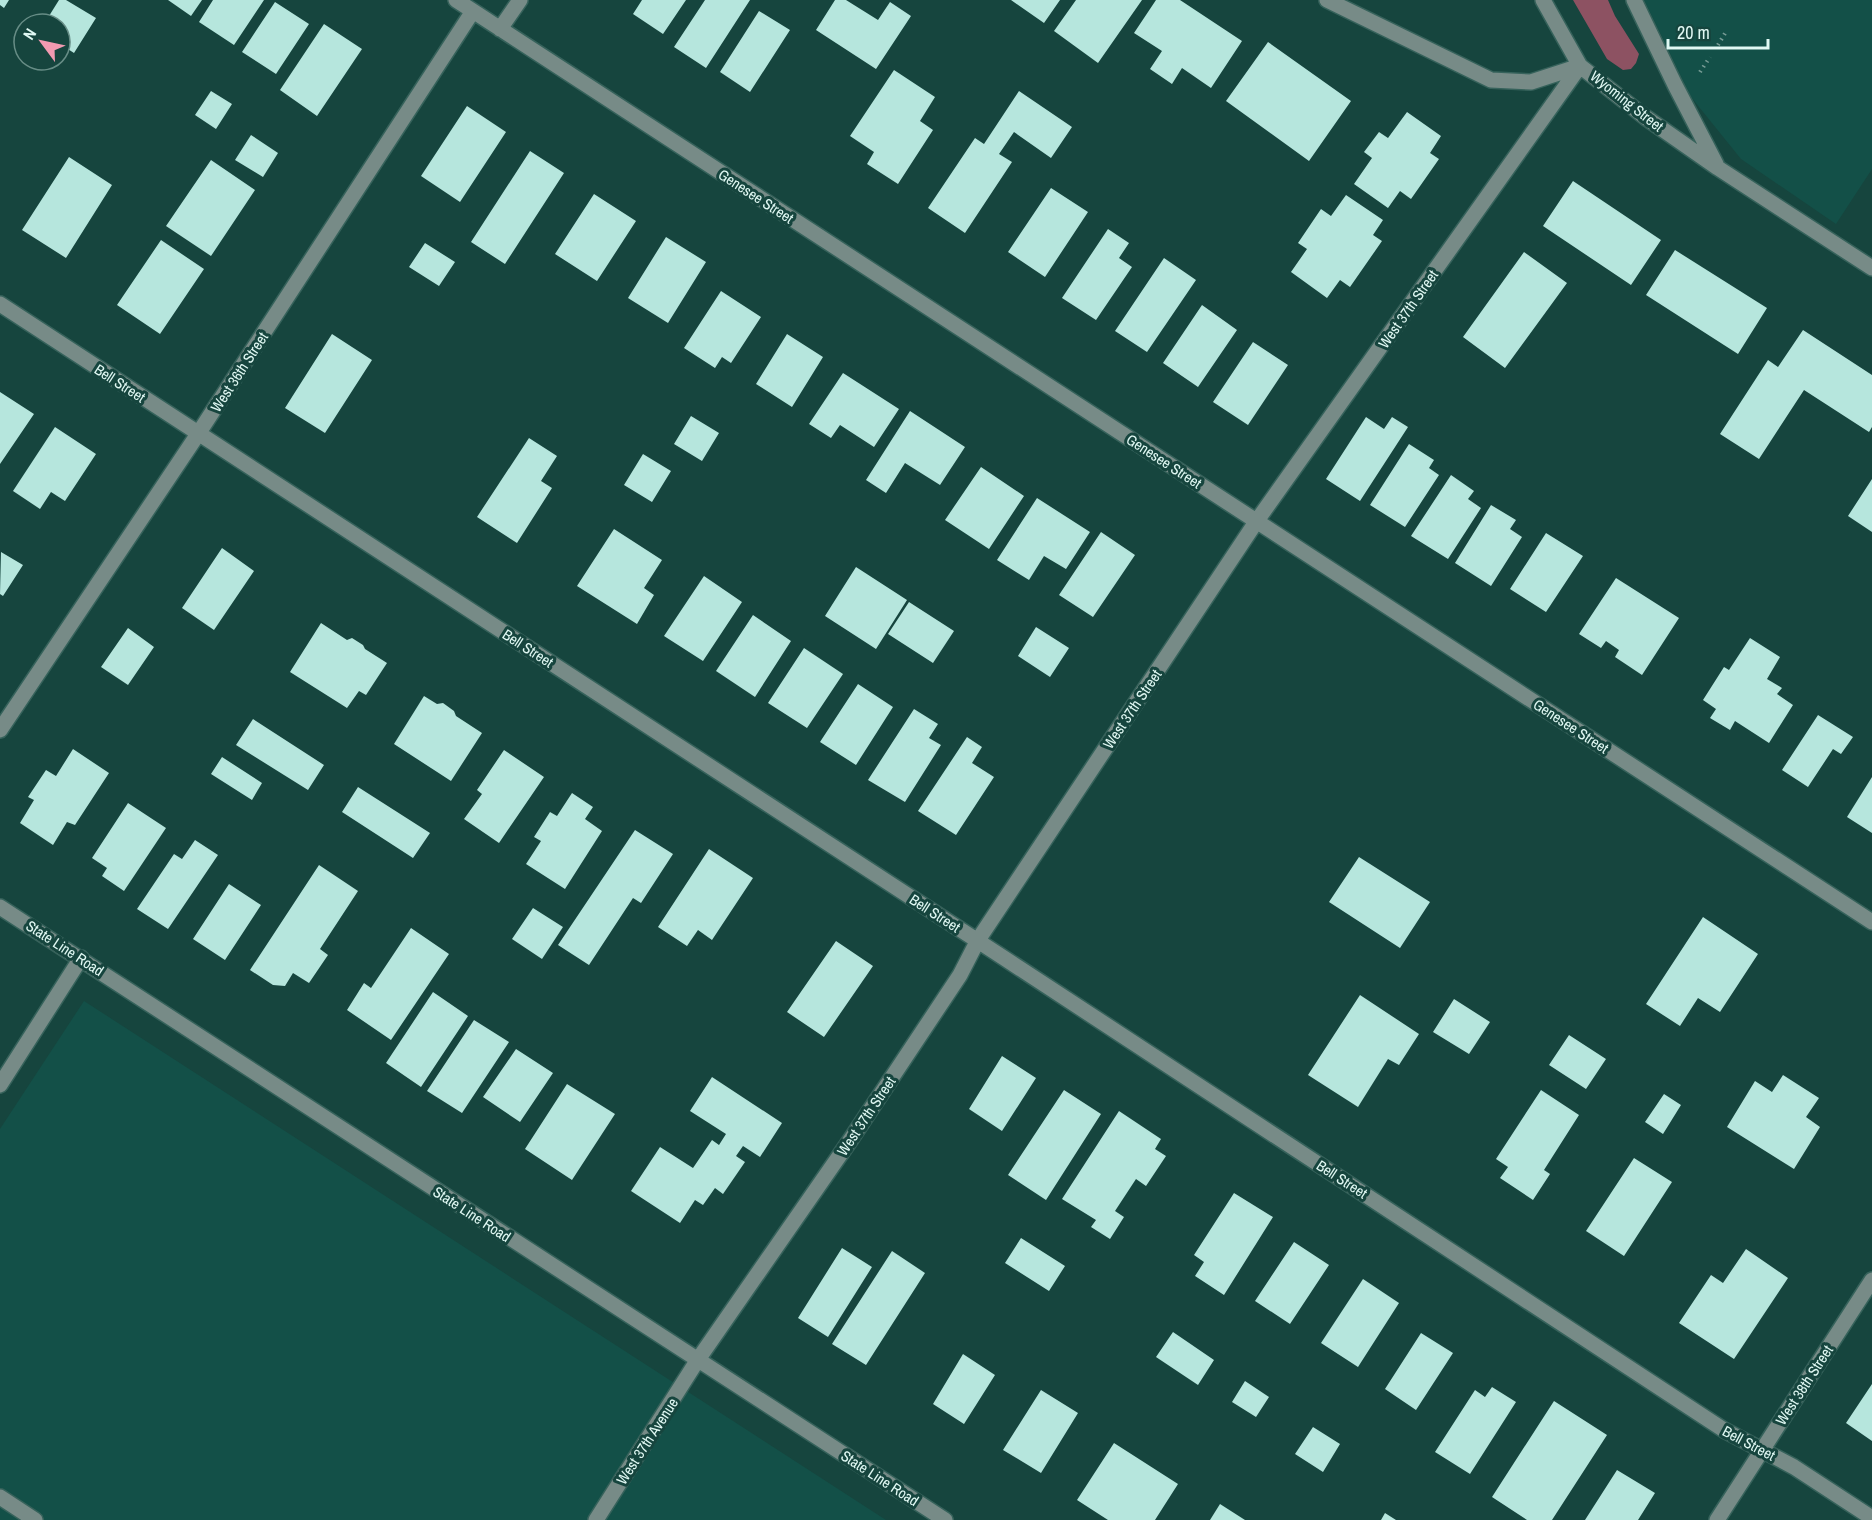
<svg xmlns="http://www.w3.org/2000/svg" width="1872" height="1520" font-family="'Archivo Narrow',sans-serif">
<style>
.built{fill:#135048}
.green{fill:#8d5262}
.building{fill:#b6e6dd}
.lines{fill:none;stroke-linecap:round;stroke-linejoin:round}
.minor-casing{stroke:#36625b;stroke-width:18}
.path{stroke:#779b95;stroke-width:4;stroke-dasharray:1.5 4.5;stroke-linecap:butt}
.minor{stroke:#778b87;stroke-width:15}
.labels{text-anchor:middle;dominant-baseline:central;stroke-width:6;stroke-linejoin:round;paint-order:stroke}
.street-label{font-size:15px;fill:#e0f8f3;stroke:#16453e}
</style>
<rect width="100%" height="100%" fill="#16453e"/>
<path class="built" d="M1644 0H1872V169L1836 224 1741 159 1691 97Z
M84 1001 886 1520H0V1129Z"/>
<path class="green" d="M1573 0H1608L1615 16 1639 54 1636 63 1631 69 1623 70 1607 59Z"/>
<path class="building" d="M0 0H9L4 8 0 5Z
M59 0H66L96 18 74 53 60 44V24H44Z
M168 0H202L191 16Z
M213 0H264L234 45 199 22Z
M642 0H686L663 34 633 14Z
M705 0H750L706 68 674 47Z
M835 0H846L878 20 890 2 911 16 876 69 816 30Z
M1011 0H1060L1044 23Z
M1076 0H1142L1098 63 1054 31Z
M1156 0H1180L1242 41 1211 88 1182 68 1172 84 1150 69 1162 51 1134 33Z
M275 2 309 24 276 74 242 52Z
M759 11 790 30 750 92 720 72Z
M324 24 362 49 317 116 280 90Z
M1268 42 1351 101 1309 161 1226 101Z
M894 70 935 97 920 121 933 130 898 184 867 164 874 152 850 136Z
M211 91 232 104 216 129 195 115Z
M1019 91 1072 127 1051 158 1014 132 999 154 1012 162 965 233 928 208 975 138 984 144Z
M467 106 506 132 460 202 421 176Z
M1407 112 1441 136 1430 153 1439 159 1411 199 1400 191 1388 208 1354 184 1372 158 1364 152 1379 132 1388 138Z
M251 135 278 153 263 177 235 160Z
M530 151 564 173 505 264 471 242Z
M69 157 112 185 66 258 22 230Z
M211 160 255 190 211 256 166 226Z
M1573 181 1661 240 1631 285 1543 226Z
M1051 188 1088 212 1045 277 1008 252Z
M594 194 636 221 597 281 555 254Z
M1346 195 1383 220 1373 235 1382 241 1350 287 1340 280 1327 298 1291 272 1307 249 1298 243 1321 209 1331 216Z
M1108 229 1129 243 1119 258 1132 267 1096 320 1062 298Z
M666 237 706 262 668 323 628 298Z
M161 240 204 269 160 334 117 305Z
M425 243 455 262 439 286 409 267Z
M1675 250 1767 308 1738 354 1646 295Z
M1524 252 1567 283 1505 368 1463 337Z
M1164 258 1196 280 1147 352 1115 331Z
M721 291 761 317 731 363 722 357 715 368 684 348Z
M1202 305 1237 330 1198 387 1163 363Z
M1803 330 1872 375V427L1869 432 1804 390 1759 459 1720 434 1768 360 1778 367Z
M332 334 372 360 325 433 285 408Z
M787 334 823 357 792 407 756 384Z
M1253 342 1288 365 1248 425 1213 402Z
M843 373 899 409 874 447 840 425 831 438 809 424Z
M0 392 34 414 0 464Z
M910 411 965 447 940 485 905 463 886 493 866 480Z
M691 416 719 433 702 461 674 444Z
M1366 417 1384 429 1392 417 1408 427 1360 501 1326 479Z
M55 427 96 454 65 501 51 492 40 509 13 491Z
M529 438 557 456 541 481 552 488 517 543 477 517Z
M1409 444 1434 460 1429 468 1439 475 1405 527 1370 505Z
M643 454 671 471 652 502 624 485Z
M981 467 1024 496 989 549 945 520Z
M1451 475 1474 491 1468 499 1481 508 1448 559 1411 536Z
M1872 479V532L1848 516Z
M1037 498 1090 532 1066 569 1044 556 1029 580 997 560Z
M1491 505 1516 520 1510 529 1522 537 1491 586 1455 563Z
M614 529 662 560 644 588 654 595 637 624 577 586Z
M1101 532 1135 555 1093 617 1059 595Z
M1546 533 1583 556 1546 612 1510 589Z
M222 548 254 571 214 630 182 608Z
M1 552 23 565 3 596 0 594Z
M856 567 907 600 876 649 825 616Z
M704 576 742 602 703 661 664 636Z
M1616 578 1679 618 1642 675 1615 657 1619 650 1606 641 1601 648 1579 634Z
M909 602 954 631 933 663 888 634Z
M753 615 791 641 755 697 716 671Z
M321 623 347 640 352 638 363 645 365 649 387 663 366 695 359 691 347 708 290 672Z
M1036 627 1069 648 1050 677 1018 656Z
M128 628 154 647 128 685 101 667Z
M1750 638 1780 657 1767 679 1782 688 1777 694 1793 705 1769 743 1735 721 1730 730 1710 718 1716 709 1703 700 1724 667 1729 670Z
M804 648 843 674 807 728 768 703Z
M858 684 893 707 856 765 820 742Z
M424 696 437 704 443 703 454 711 456 716 482 733 451 781 394 744Z
M914 709 938 724 929 738 941 745 905 802 868 780Z
M1818 715 1853 737 1841 754 1833 749 1808 787 1782 770Z
M253 719 324 765 308 790 236 745Z
M967 737 982 747 972 763 994 777 956 835 918 811Z
M73 749 109 773 75 825 67 822 53 845 20 823 34 800 28 797 46 770 56 776Z
M504 750 544 777 499 843 464 819 482 794 477 790Z
M222 757 262 783 252 800 211 774Z
M1872 777V833L1847 817Z
M358 787 430 833 413 858 342 812Z
M572 793 593 807 585 819 602 831 565 889 526 864 541 841 534 837 550 812 557 816Z
M128 803 166 828 124 891 102 876 107 868 92 858Z
M635 830 673 854 641 903 633 898 589 965 558 945Z
M195 840 218 855 168 929 137 909 174 854 182 859Z
M709 849 753 878 712 940 698 930 687 946 658 927Z
M1359 857 1430 902 1400 948 1329 902Z
M319 865 358 891 320 949 328 955 309 983 293 973 285 986 273 985 250 970Z
M229 884 261 905 225 960 193 939Z
M533 908 563 927 542 959 512 939Z
M1703 917 1758 954 1720 1012 1698 998 1680 1026 1646 1004Z
M411 928 449 954 391 1040 347 1010 364 983 371 988Z
M836 941 873 966 824 1037 787 1012Z
M433 992 468 1016 421 1087 386 1063Z
M1360 995 1419 1034 1399 1065 1388 1059 1358 1107 1308 1075Z
M1454 999 1490 1022 1469 1054 1433 1032Z
M474 1020 509 1042 462 1113 427 1091Z
M1569 1035 1606 1059 1586 1089 1549 1065Z
M516 1049 553 1073 520 1122 483 1097Z
M1002 1056 1036 1078 1002 1131 969 1109Z
M1783 1075 1819 1098 1806 1117 1820 1127 1794 1169 1727 1127 1755 1081 1772 1092Z
M712 1077 782 1123 760 1157 743 1146 736 1156 745 1162 723 1194 715 1188 703 1205 695 1200 680 1223 631 1191 660 1147 693 1168 712 1140 719 1145 726 1134 690 1111Z
M567 1084 615 1114 572 1180 525 1149Z
M1064 1090 1101 1114 1046 1200 1008 1175Z
M1541 1090 1579 1115 1544 1170 1550 1174 1533 1200 1500 1178 1508 1167 1496 1159Z
M1664 1094 1681 1105 1663 1134 1645 1122Z
M1119 1111 1161 1139 1155 1149 1166 1156 1146 1186 1136 1179 1115 1211 1124 1217 1110 1239 1091 1227 1096 1220 1062 1199Z
M1634 1158 1672 1182 1624 1256 1586 1231Z
M1234 1193 1273 1217 1224 1295 1195 1276 1204 1262 1194 1255Z
M1021 1238 1065 1266 1049 1291 1005 1263Z
M1294 1242 1329 1265 1290 1324 1255 1301Z
M842 1248 872 1267 828 1337 798 1318Z
M1746 1249 1788 1278 1734 1359 1679 1323 1711 1275 1723 1283Z
M892 1251 925 1273 866 1365 832 1344Z
M1363 1279 1399 1303 1358 1367 1321 1343Z
M1173 1332 1214 1360 1198 1385 1156 1357Z
M1421 1333 1453 1353 1416 1410 1385 1389Z
M963 1354 995 1375 964 1424 933 1404Z
M1245 1381 1269 1397 1256 1417 1232 1402Z
M1872 1384V1441L1846 1423Z
M1492 1387 1516 1402 1470 1474 1435 1452 1475 1390 1485 1397Z
M1041 1390 1078 1413 1041 1473 1003 1450Z
M1554 1401 1607 1435 1552 1520H1527L1492 1497Z
M1313 1427 1340 1444 1323 1472 1295 1454Z
M1114 1443 1178 1484 1155 1520H1108L1077 1500Z
M1617 1470 1655 1493 1638 1520H1585Z
M1220 1504 1245 1520H1210Z
M1385 1513 1396 1520H1381Z"/>
<g class="lines">
<g class="minor-casing">
<path id="minor" d="M456 0 1872 922
M1327 0 1491 80 1531 82 1580 66
M1543 0 1580 66 1645 117 1718 168 1872 268
M1634 0 1675 85 1716 164
M500 29 520 0
M0 304 1004 958 1724 1430 1794 1467 1872 1518
M0 730 198 434 473 11
M0 907 945 1520
M0 1085 81 958
M0 1497 35 1520
M596 1520 697 1361 849 1142 960 975 978 940 1256 522 1580 66
M1717 1520 1872 1280"/>
</g>
<path class="path" d="M1718 45 1727 30
M1700 72 1710 57"/>
<use href="#minor" class="minor"/>
</g>
<g class="labels">
<g class="street-label">
<text transform="translate(1627 101) rotate(38)">Wyoming Street</text>
<text transform="translate(756 196) rotate(33)">Genesee Street</text>
<text transform="translate(1408 309) rotate(-55)">West 37th Street</text>
<text transform="translate(239 372) rotate(-57)">West 36th Street</text>
<text transform="translate(120 383) rotate(33)">Bell Street</text>
<text transform="translate(1164 461) rotate(33)">Genesee Street</text>
<text transform="translate(528 648) rotate(33)">Bell Street</text>
<text transform="translate(1132 709) rotate(-56)">West 37th Street</text>
<text transform="translate(1571 726) rotate(33)">Genesee Street</text>
<text transform="translate(935 913) rotate(33)">Bell Street</text>
<text transform="translate(65 948) rotate(33)">State Line Road</text>
<text transform="translate(866 1116) rotate(-56)">West 37th Street</text>
<text transform="translate(1342 1179) rotate(33)">Bell Street</text>
<text transform="translate(472 1214) rotate(33)">State Line Road</text>
<text transform="translate(1804 1385) rotate(-57)">West 38th Street</text>
<text transform="translate(647 1441) rotate(-57)">West 37th Avenue</text>
<text transform="translate(1749 1443) rotate(28)">Bell Street</text>
<text transform="translate(880 1478) rotate(33)">State Line Road</text>
</g>
</g>
<g transform="translate(42 42) rotate(303)"><circle r="28" fill="#16453e" stroke="#678d86" stroke-width="1.5"/>
<path d="M0-4.5L10 22L0 15L-10 22Z" fill="#f19ab1"/>
<text y="-9" font-size="16" font-weight="bold" text-anchor="middle" fill="#e0f8f3">N</text>
</g>
<path d="M1668 39v9h100v-9" fill="none" stroke="#e0f8f3" stroke-width="3"/>
<text x="1677" y="39" font-size="18" fill="#e0f8f3" stroke="#16453e" stroke-width="4.5" paint-order="stroke">20 m</text>
</svg>
